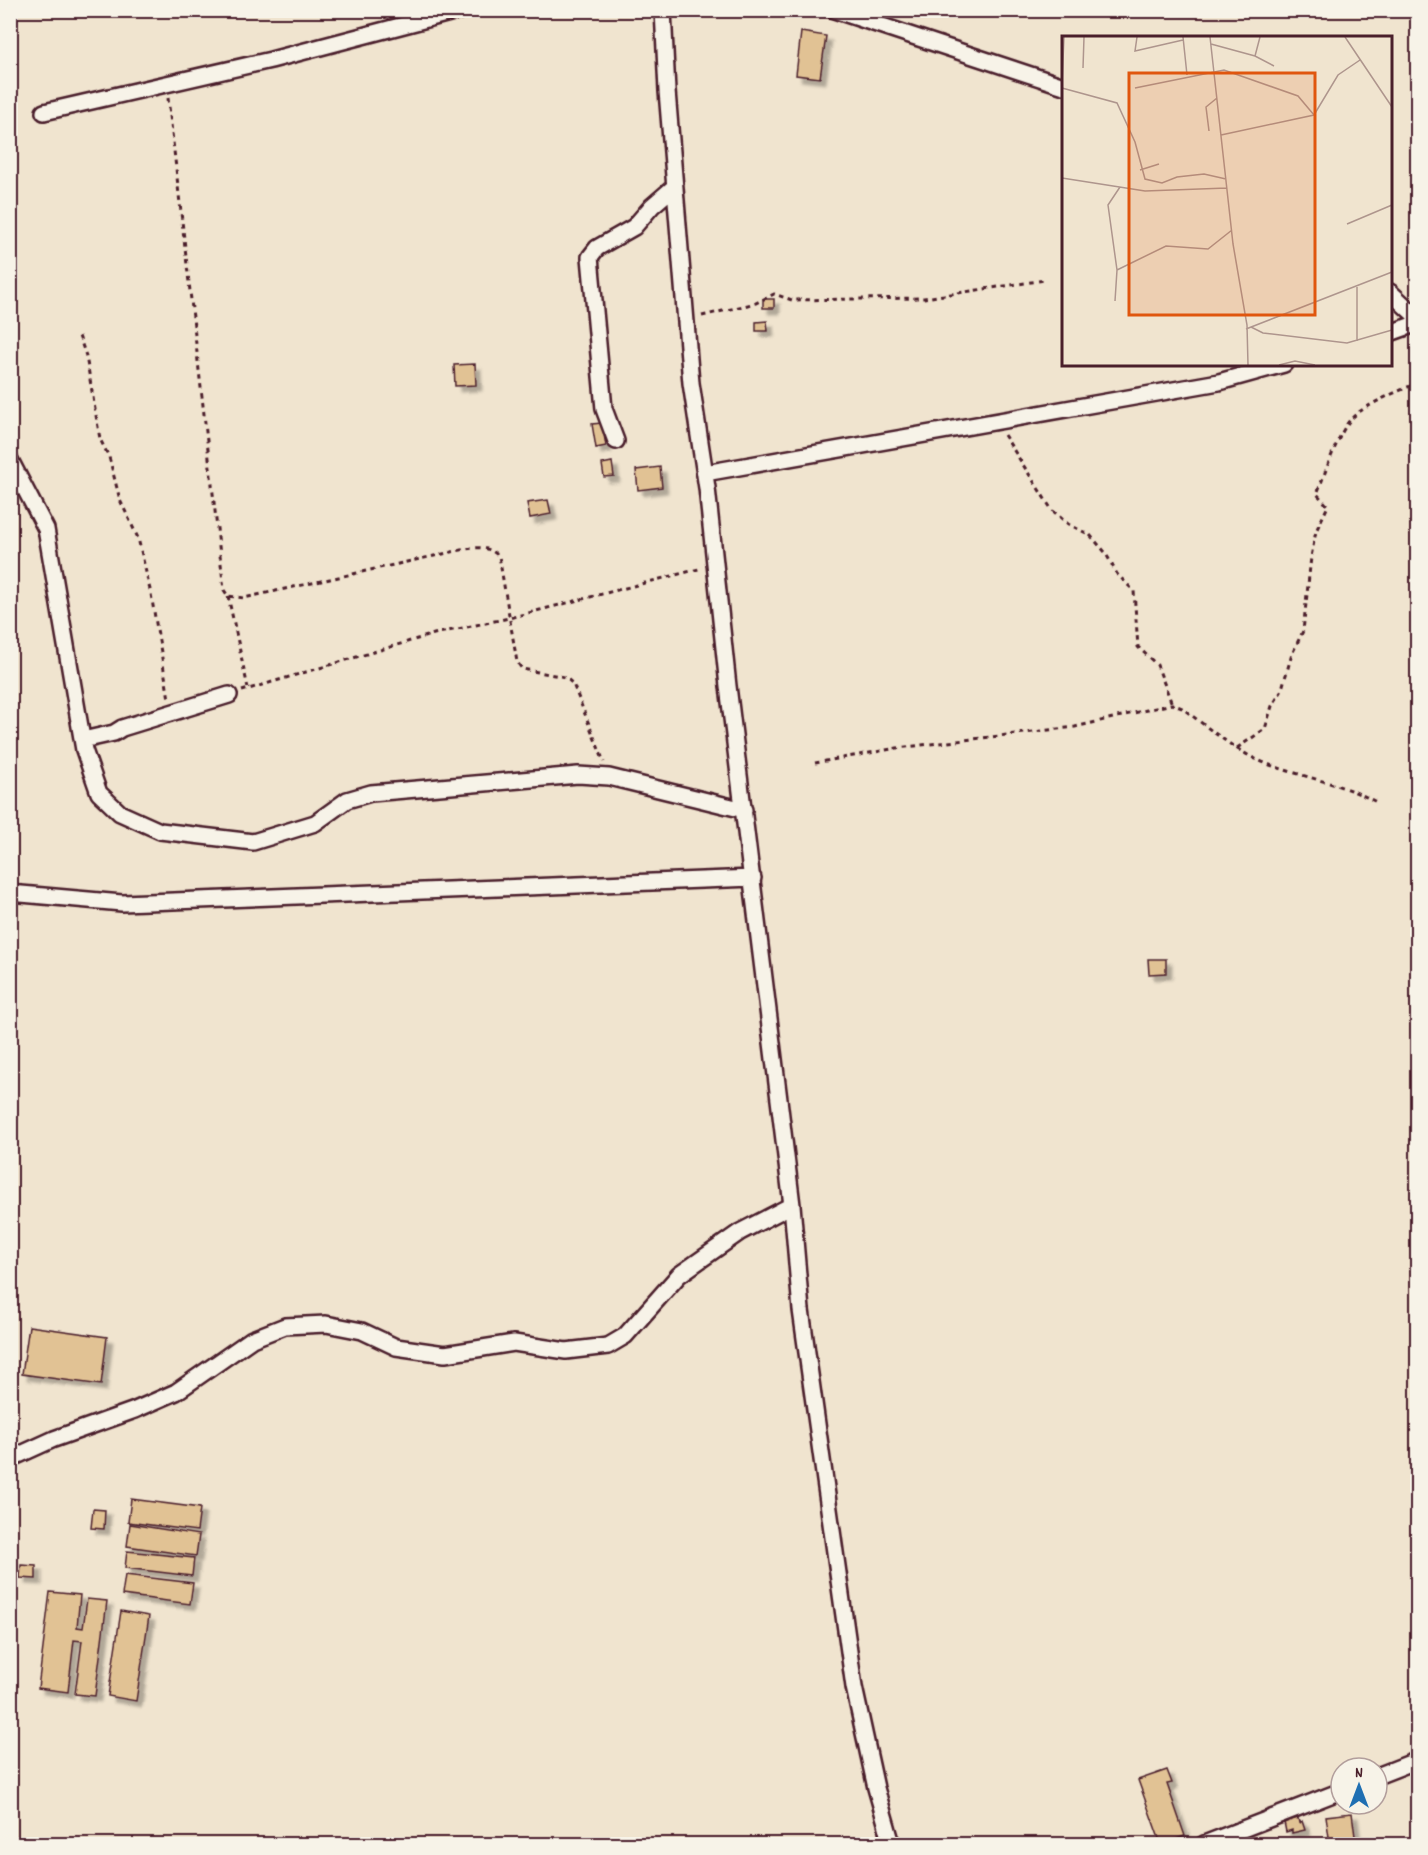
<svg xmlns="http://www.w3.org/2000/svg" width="1428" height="1855" font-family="Dekko,sans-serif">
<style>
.building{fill:#e1c294;stroke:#4a1f2b;stroke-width:1.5;filter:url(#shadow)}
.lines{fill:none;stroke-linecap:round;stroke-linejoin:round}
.street-casing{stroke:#4a1f2b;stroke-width:20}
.path{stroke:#4a1f2b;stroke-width:3;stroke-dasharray:4.5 4.5;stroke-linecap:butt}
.street{stroke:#f7f3e8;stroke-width:15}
.inset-road{fill:none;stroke:#ae958d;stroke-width:1.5}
.view{fill:#e0560e;fill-opacity:0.15;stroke:#e0560e;stroke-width:3}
.inset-edge{fill:none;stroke:#4a1f2b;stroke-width:3}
</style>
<defs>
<filter id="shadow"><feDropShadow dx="5.5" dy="5.5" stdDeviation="1.5" flood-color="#0004"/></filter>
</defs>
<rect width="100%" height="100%" fill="#f0e4cf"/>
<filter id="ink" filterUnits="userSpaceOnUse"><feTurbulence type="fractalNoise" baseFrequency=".0167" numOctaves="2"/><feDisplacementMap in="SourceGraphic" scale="12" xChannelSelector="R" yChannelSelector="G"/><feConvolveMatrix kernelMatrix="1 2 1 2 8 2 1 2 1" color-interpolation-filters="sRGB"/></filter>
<g filter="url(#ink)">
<path class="building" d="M801 32 826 36 820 78 796 75Z
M763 299H774V308H763Z
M767 321 768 331H756V322Z
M475 364 476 385 455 386 454 365Z
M602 423 606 446 596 448 592 424Z
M612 462 614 476 604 477 602 464Z
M660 467 662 487 638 490 636 470Z
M548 500 551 514 530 518 527 503Z
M1148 959H1166V973L1149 974Z
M29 1326 107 1337 101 1385 22 1374Z
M131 1499 200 1508 197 1531 128 1522Z
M93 1509 105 1510 104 1529 91 1528Z
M130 1524 199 1535 196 1556 127 1546Z
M127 1551 194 1558 192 1576 125 1568Z
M21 1565 36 1566V1579L20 1578Z
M125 1575 193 1583 190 1604 122 1595Z
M50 1592 80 1595 77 1627 83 1628 87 1599 107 1601 95 1696 75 1694 82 1641 74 1640 68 1692 38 1688Z
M121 1611 149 1616 136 1701 108 1696Z
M1167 1770 1172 1783 1167 1784 1185 1836 1161 1844 1138 1780Z
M1352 1813 1356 1844H1330L1326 1816Z
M1298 1818 1299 1823 1302 1821 1305 1830 1292 1833V1830L1286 1832 1284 1822Z"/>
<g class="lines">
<g class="street-casing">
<path id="street" d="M663 10 667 91 691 383 707 488 728 686 792 1205 801 1310 854 1687 876 1788 892 1844
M834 10 1064 86
M44 112 271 60 461 10
M1390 292 1418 318
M1390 333 1418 323
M616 441 604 409 590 257 597 248 634 227 652 206 674 187
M10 460 46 529 84 750 99 793 120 813 160 831 253 842 315 823 347 800 371 793 578 775 609 777 744 810
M705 473 1219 382 1284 364
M83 740 114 733 122 728 229 695
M10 893 122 903 753 878
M10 1459 54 1439 135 1410 176 1392 252 1339 285 1326 326 1324 362 1331 396 1347 445 1354 514 1343 566 1351 608 1346 625 1336 679 1275 740 1232 792 1205
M1377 1776 1418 1760
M1204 1844 1341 1791"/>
</g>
<path class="path" d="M168 98 224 590 228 596 244 598 461 550C477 547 486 545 499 556L517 662 522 669 565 677 573 684 604 762
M702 316 756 303 774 294 792 300 924 298 1045 280
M79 336 86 356 100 439 109 457 120 500 138 538 151 594 169 699
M1004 435 1052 510 1068 524 1090 535 1105 552 1117 574 1134 591 1138 647 1157 665 1172 704
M228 596 248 688
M242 691 434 634 509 618 699 569
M1237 748 1265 729 1272 706 1281 692 1292 654 1303 631 1311 557 1316 531 1328 506 1317 494C1324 476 1339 430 1352 418 1363 406 1402 389 1418 383
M815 763 897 748 1075 727 1172 704 1182 708C1209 728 1238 754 1270 765 1307 778 1344 784 1378 803"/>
<use href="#street" class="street"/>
</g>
</g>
<g transform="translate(1062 36)">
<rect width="330" height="330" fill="#f0e4cf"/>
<path class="inset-road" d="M75 1 73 15 121 4M121 1 125 39M148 1 171 208 185 289 186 329M283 1 330 71M149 8 193 20 212 30M193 20 198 1M21 32 22 1M0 47 2 1M0 52 55 67 73 106 83 143 100 147 115 141 142 138 164 143M73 52 162 34 236 60 252 79M147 95 144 71 155 62M159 99 252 79 276 39 298 24M78 134 97 128M0 142 83 155 165 152M285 188 330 169M55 234 104 210 146 213 170 194M295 251V305M53 265 55 234 46 169 58 151M189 291 201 297 285 307 330 294M184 293 330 236M217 329 233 325 253 329"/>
<path class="view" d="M67 37H253V279H67Z"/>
<rect width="330" height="330" class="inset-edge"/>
</g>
<rect width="1428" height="1855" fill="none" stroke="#f7f3e8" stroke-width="36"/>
<rect x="18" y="18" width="1392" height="1819" fill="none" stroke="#4a1f2b" stroke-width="2" filter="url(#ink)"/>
<g transform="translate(1359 1786)"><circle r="28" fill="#f7f3e8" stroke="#b29e9c" stroke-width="1.5"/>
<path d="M0-4.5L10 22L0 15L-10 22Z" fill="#1f6fb2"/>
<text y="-9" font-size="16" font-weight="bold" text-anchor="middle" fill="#4a1f2b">N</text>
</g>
</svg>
